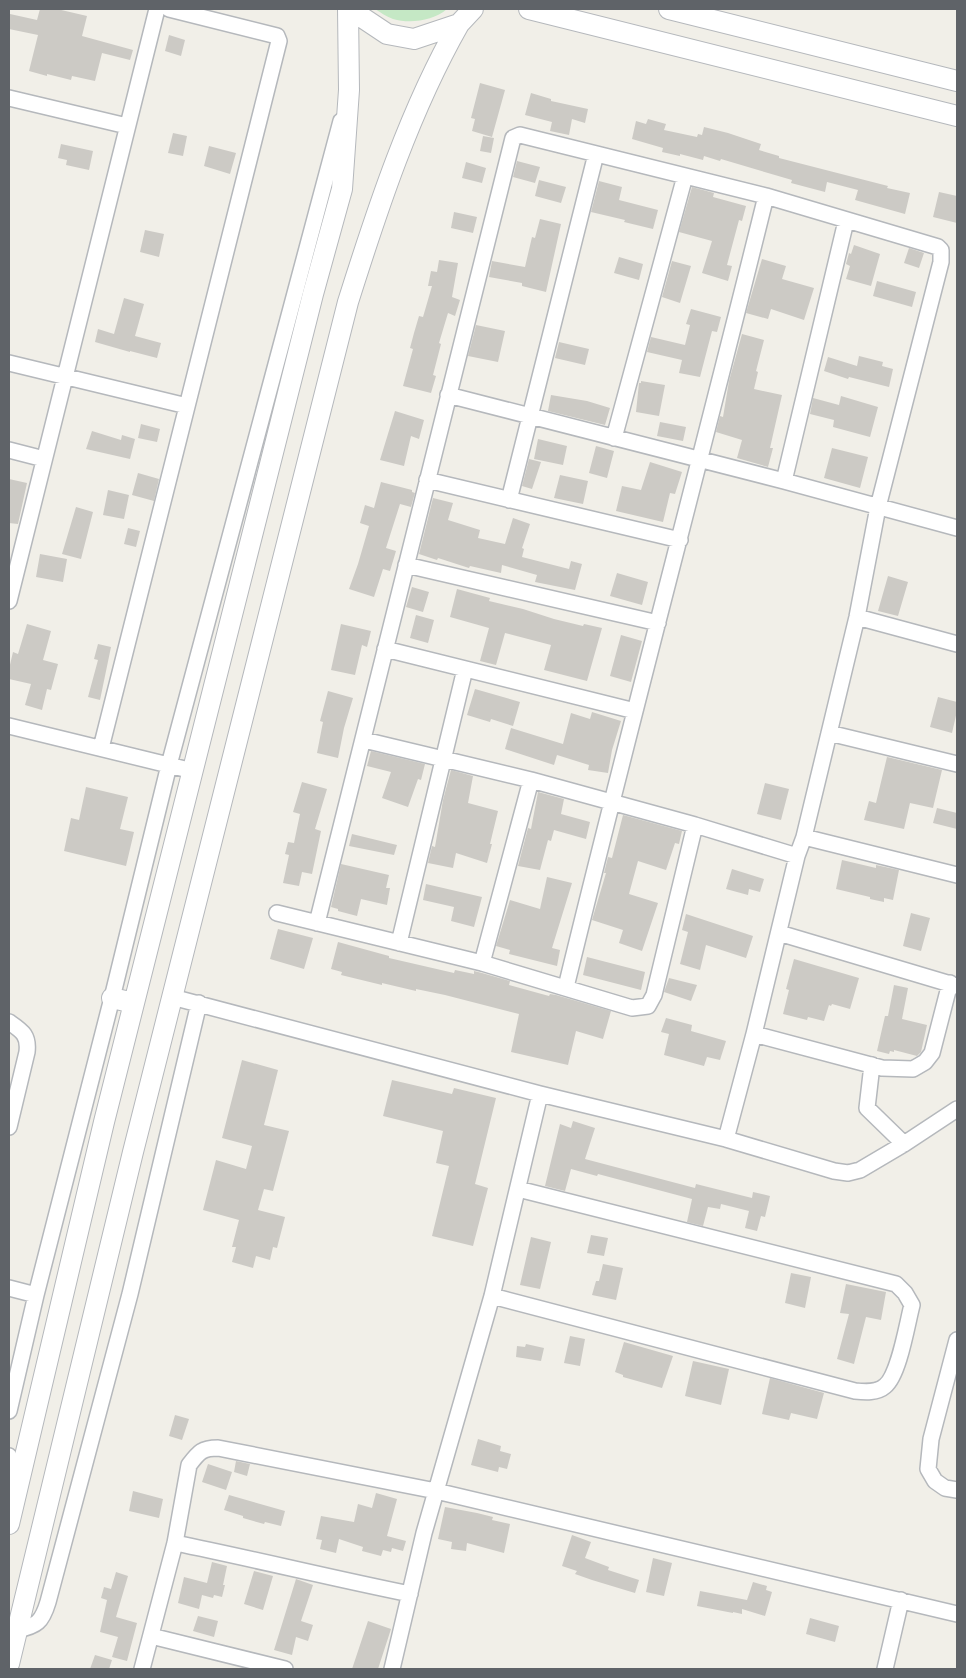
<svg xmlns="http://www.w3.org/2000/svg" width="966" height="1678" font-family="Rubik,sans-serif">
<style>
.green{fill:#c5e8c5}
.building{fill:#cccac5}
.lines{fill:none;stroke-linecap:round;stroke-linejoin:round}
.minor-casing{stroke:#b5b8bc;stroke-width:18}
.tertiary-casing{stroke:#b5b8bc;stroke-width:22}
.minor{stroke:#fff;stroke-width:15}
.tertiary{stroke:#fff;stroke-width:20}
</style>
<rect width="100%" height="100%" fill="#f1efe8"/>
<path class="green" d="M375 9H447C433 21 410 24 393 19 387 17 380 12 375 9Z"/>
<path class="building" d="M40 9H57L87 16 82 36 133 50 130 60 102 53 95 81 72 76 71 80 47 74V76L29 71 38 35 9 29V22L10 14 37 20Z
M169 35 185 40 181 56 165 51Z
M480 83 505 90 492 137 472 131 475 119 471 118Z
M531 93 551 99V101L588 109 585 123 572 119 569 135 550 131 552 122 525 115Z
M648 119 666 124 664 130 697 137 698 134 702 135 704 127 728 133 761 144 759 150 779 156V158L888 186 887 188 910 193 905 214 855 200 858 190 827 182 825 192 791 183 792 180 721 159 720 161 704 156 703 160 680 154V156L662 152 663 148 632 139 636 121 646 124Z
M173 133 187 136 183 156 168 153Z
M483 136 494 138 491 153 480 151Z
M61 144 93 151 89 170 66 165 67 160 58 158Z
M209 146 236 153 230 174 204 166Z
M517 161 540 167 535 183 513 177Z
M466 162 486 168 482 183 462 178Z
M539 180 566 187 561 203 535 196Z
M599 181 622 187 619 200 658 210 653 229 624 222 625 220 591 212Z
M692 187 714 193 713 197 746 206 742 221 739 220 727 265 732 266 728 281 702 273 712 241 679 232Z
M939 192 957 196V223L933 217Z
M454 212 477 217 473 233 451 228Z
M540 219 561 224 546 292 522 286V283L489 277 492 261 525 267 532 237 535 238Z
M145 230 164 234 159 257 140 252Z
M854 245 880 254 871 286 846 279 850 266 846 264 849 253 851 254Z
M909 248 924 253 919 268 904 263Z
M619 257 643 264 639 280 614 273Z
M762 259 786 266 782 279 814 288 804 320 771 309 768 319 746 313Z
M439 260 458 263 452 297 460 300 455 316 448 313 439 343 441 344 433 375 436 376 431 393 403 386 413 349 410 348 414 333 419 316 423 317 432 286H428L431 271 437 272Z
M672 261 691 266 680 303 662 297Z
M877 281 916 292 912 307 873 296Z
M124 298 144 304 135 336 161 343 157 358 130 351V352L95 342 98 329 114 334Z
M691 309 721 317 717 332 712 331 700 377 679 373 682 360 647 352 651 337 685 345 690 325 686 324Z
M476 325 505 331 498 362 468 356Z
M742 334 764 340 756 371 758 372 754 389 782 395 770 448H773L768 467 737 458 742 440 716 432 720 416 723 417 729 381Z
M559 342 589 349 585 365 555 358Z
M859 356 883 362 882 366 893 369 889 387 849 377 848 379 824 371 828 357 857 366Z
M641 381 665 385 659 416 636 412 639 383H641Z
M551 395 587 401 610 408 605 425 548 411Z
M841 396 878 407 870 437 833 427 834 420 810 414 813 398 839 405Z
M395 411 424 420 419 439 411 436 404 466 380 460Z
M660 422 686 427 683 441 657 436Z
M141 424 160 429 157 442 138 438Z
M92 431 121 440 122 435 135 439 130 459 86 449Z
M538 439 567 446 563 465 534 459Z
M596 446 614 451 607 478 589 473Z
M832 448 868 457 860 488 824 478Z
M529 459 541 462 532 489 522 486Z
M650 462 682 472 675 494 670 493 663 522 616 511 622 486 641 490Z
M138 473 159 479 154 501 132 495Z
M560 475 588 481 583 504 554 498Z
M9 479 27 483 18 524 9 523Z
M381 482 412 490V492L415 493 411 507 400 504 386 548 396 551 390 571 383 569 374 597 349 589 358 564 369 526 360 523 365 505 374 508Z
M108 490 129 495 124 519 103 515Z
M433 498 453 503 448 520 480 530 478 538 505 544 513 518 530 524 522 548 524 549 522 557 569 569 571 561 582 564 575 590 535 582 537 575 502 565 501 573 470 566 469 568 438 558 437 560 419 554Z
M76 507 93 512 81 559 62 554Z
M128 528 140 531 136 547 124 544Z
M40 554 67 559 63 582 36 577Z
M617 573 648 582 642 605 610 596Z
M888 576 908 582 898 616 878 611Z
M412 587 429 592 423 612 406 607Z
M457 589 490 598 489 601 523 609 554 619 583 626 584 624 602 628 587 681 544 670 551 645 505 633 496 665 480 661 489 628 450 617Z
M416 615 434 620 428 643 410 638Z
M27 624 51 631 43 660 58 664 51 690 47 689 42 710 25 705 31 684 9 679V669L13 652 18 654Z
M341 624 371 631 367 647 362 645 355 675 331 670Z
M621 635 642 641 631 682 610 676Z
M98 644 111 647 100 700 88 697 98 660 94 659Z
M475 689 520 702 513 726 491 719 490 722 467 715Z
M328 691 353 698 344 728 338 758 317 753 323 722 320 721Z
M938 697 957 702V711L952 733 930 727Z
M592 712 621 721 612 750 608 773 588 770 589 765 557 755 554 765 505 749 511 728 563 744 571 713 590 719Z
M371 751 425 764 421 780 418 779 408 807 382 798 391 772 367 766Z
M887 757 942 770 933 808 910 803 904 829 864 820 869 801 876 803Z
M451 770 473 776 468 803 498 811 490 844H492L487 863 456 853 453 868 428 863 432 846 435 847 443 800Z
M302 782 327 789 315 829 321 831 312 874 302 872 299 886 283 883 289 855 285 854 288 842 294 843 300 814 293 812Z
M765 783 789 789 781 820 757 814Z
M86 787 128 797 120 829 134 832 126 866 64 851 71 818 79 820Z
M538 792 564 799 561 814 590 822 586 839 554 830 551 841 548 840 540 870 518 866 528 828 531 829Z
M937 808 957 813V829L933 823Z
M623 815 682 831 679 844 675 843 666 870 638 861 629 894 658 903 642 951 619 943 623 930 592 920 606 873H604L608 857 612 858Z
M352 834 397 845 394 855 349 846Z
M842 860 876 868V865L899 870 893 900 884 898V902L870 899V897L836 889Z
M341 864 389 875 386 888H390L387 905 361 899 357 916 338 911V909L331 907Z
M732 869 764 879 760 892 749 889 748 895 726 889Z
M547 877 572 883 552 948 560 950 557 966 509 954 510 950 496 946 510 900 540 909Z
M426 884 482 897 474 927 451 921 454 907 423 900Z
M911 913 930 918 921 951 903 946Z
M686 914 753 936 746 958 706 945 700 970 680 964 688 932 682 930Z
M278 929 313 938 304 969 270 959Z
M338 942 389 956V958L454 973 455 970 474 974V971L482 973 510 981 509 985 549 996 550 994 556 995 611 1011 603 1039 576 1031 568 1065 511 1052 519 1014 445 995 416 989V991L382 983V985L341 975 342 972 331 969Z
M587 957 645 972 641 990 583 975Z
M794 959 859 978 850 1009 832 1004 831 1006 829 1005 824 1021 808 1017 807 1020 783 1014 789 990 786 989Z
M669 978 697 985 691 1001 664 992Z
M894 985 908 988 902 1019 927 1025 921 1052 917 1056 894 1050V1052L890 1051 889 1054 877 1051 885 1016H888Z
M666 1018 692 1025 691 1031 726 1041 720 1060 707 1057 704 1066 664 1055 669 1034 661 1032Z
M242 1060 278 1070 264 1125 289 1131 273 1191 264 1189 258 1210 285 1217 277 1248 273 1247 270 1260 256 1256 253 1268 232 1262 236 1247H232L239 1220 203 1210 216 1160 246 1169 252 1146 222 1138Z
M392 1080 452 1094 454 1088 496 1098 475 1184 488 1188 473 1246 432 1236 449 1166 436 1163 443 1131 383 1116Z
M573 1121 595 1128 585 1159 695 1188 696 1184 752 1198 753 1192 770 1196 765 1217 761 1216 757 1231 745 1228 749 1211 721 1204 720 1209 708 1207 703 1226 687 1222 692 1199 598 1174 597 1176 571 1169 565 1191 545 1186 560 1124 571 1128Z
M591 1235 608 1238 604 1256 587 1253Z
M531 1237 551 1242 540 1289 520 1285Z
M603 1264 623 1268 616 1300 592 1295 596 1281H599Z
M791 1273 811 1277 805 1308 785 1303Z
M846 1284 886 1292 881 1320 866 1317 854 1364 837 1359 849 1314 840 1313Z
M570 1336 585 1339 580 1366 564 1363Z
M624 1342 673 1356 662 1388 623 1377V1375L615 1372Z
M526 1344 544 1348 541 1361 516 1357 517 1346 525 1347Z
M693 1361 729 1369 721 1405 685 1396Z
M770 1378 824 1393 817 1419 791 1413 789 1420 762 1414Z
M175 1415 189 1419 182 1440 169 1436Z
M478 1439 501 1446 500 1451 511 1454 507 1469 499 1467 498 1472 471 1465Z
M236 1461 250 1464 247 1476 234 1472Z
M208 1464 232 1472 226 1490 202 1482Z
M133 1491 163 1499 159 1518 129 1511Z
M376 1493 397 1499 387 1536 406 1541 403 1551 392 1548 391 1552 383 1550 381 1556 362 1551 363 1547 339 1539 336 1553 320 1549 322 1540 316 1539 321 1516 354 1522 358 1504 372 1508Z
M229 1495 285 1511 281 1526 265 1522 264 1524 243 1518V1516L224 1510Z
M445 1507 477 1513 493 1517 492 1520 510 1524 504 1553 467 1543 466 1551 451 1549 452 1542 438 1539Z
M572 1535 591 1542 585 1558 609 1567 608 1570 639 1580 635 1593 592 1580 575 1574 577 1571 562 1566Z
M653 1558 672 1563 664 1596 646 1592Z
M212 1562 227 1566 223 1585H225L222 1597 214 1595 213 1598 202 1595 199 1609 178 1603 184 1577 207 1583Z
M254 1571 273 1576 263 1610 244 1604Z
M116 1572 128 1576 116 1617 137 1623 127 1661 112 1657 118 1637 100 1632 107 1600 101 1598 104 1587 111 1589Z
M296 1579 313 1585 301 1621 313 1625 308 1641 296 1637 292 1655 274 1650Z
M753 1582 767 1586 766 1590 772 1592 765 1616 742 1609V1614L733 1612V1613L697 1606 700 1591 747 1600Z
M198 1616 218 1621 214 1637 193 1631Z
M810 1618 839 1626 835 1642 806 1634Z
M368 1621 391 1629 378 1669H352Z
M95 1655 112 1660 109 1669H90Z"/>
<g class="lines">
<g class="minor-casing">
<path id="minor" d="M9 98 127 126
M9 363 187 406
M448 395 784 481 957 528
M614 438 685 176
M9 450 44 459
M427 480 680 540
M784 481 846 221
M509 500 596 154
M406 565 658 623
M9 601 157 9
M857 617 957 644
M385 649 635 711
M9 726 193 771
M829 733 957 764
M364 740 531 780 695 825 797 856
M101 748 279 41 277 36 169 9
M804 837 957 875
M277 913 482 963 632 1008 648 1006 654 995 695 825
M317 923 513 138 520 135 766 196 938 247 941 250V262L878 507 857 617 804 837 797 856 754 1034 726 1139
M779 933 957 986
M399 943 465 669
M482 963 531 780
M566 987C630 723 701 460 766 196
M172 997 540 1094 726 1139 834 1171 848 1173 860 1170 904 1144 957 1109
M9 1022C22 1031 29 1035 27 1052L9 1127
M754 1034 882 1068 913 1069 925 1062 932 1053 950 983
M872 1065 867 1108 904 1144
M9 1288 36 1295
M492 1296 855 1391C865 1392 877 1393 885 1386 899 1375 907 1324 912 1305L905 1293 896 1284 518 1189
M957 1340 931 1439 928 1469 935 1481 945 1488 957 1490
M9 1411 36 1295 112 998 169 765 341 121
M9 1456 17 1487
M175 1543C254 1559 331 1578 410 1594
M17 1630C37 1626 42 1622 48 1602L130 1294 199 1003
M151 1636 285 1669
M142 1669 175 1543 189 1465C199 1452 202 1448 218 1448L436 1491 957 1614
M392 1669 424 1533 492 1296 540 1094
M885 1669 901 1600"/>
</g>
<g class="tertiary-casing">
<path id="tertiary" d="M353 9 357 14 387 34 414 39 459 24 473 9
M529 9 957 116
M669 9 957 81
M112 998 134 1003
M9 1524 104 1122 313 294 342 189 349 90 348 9
M9 1664 133 1152 348 302C378 207 410 110 459 24"/>
</g>
<use href="#minor" class="minor"/>
<use href="#tertiary" class="tertiary"/>
</g>
<rect width="966" height="1678" fill="none" stroke="#5f6368" stroke-width="20"/>
</svg>
